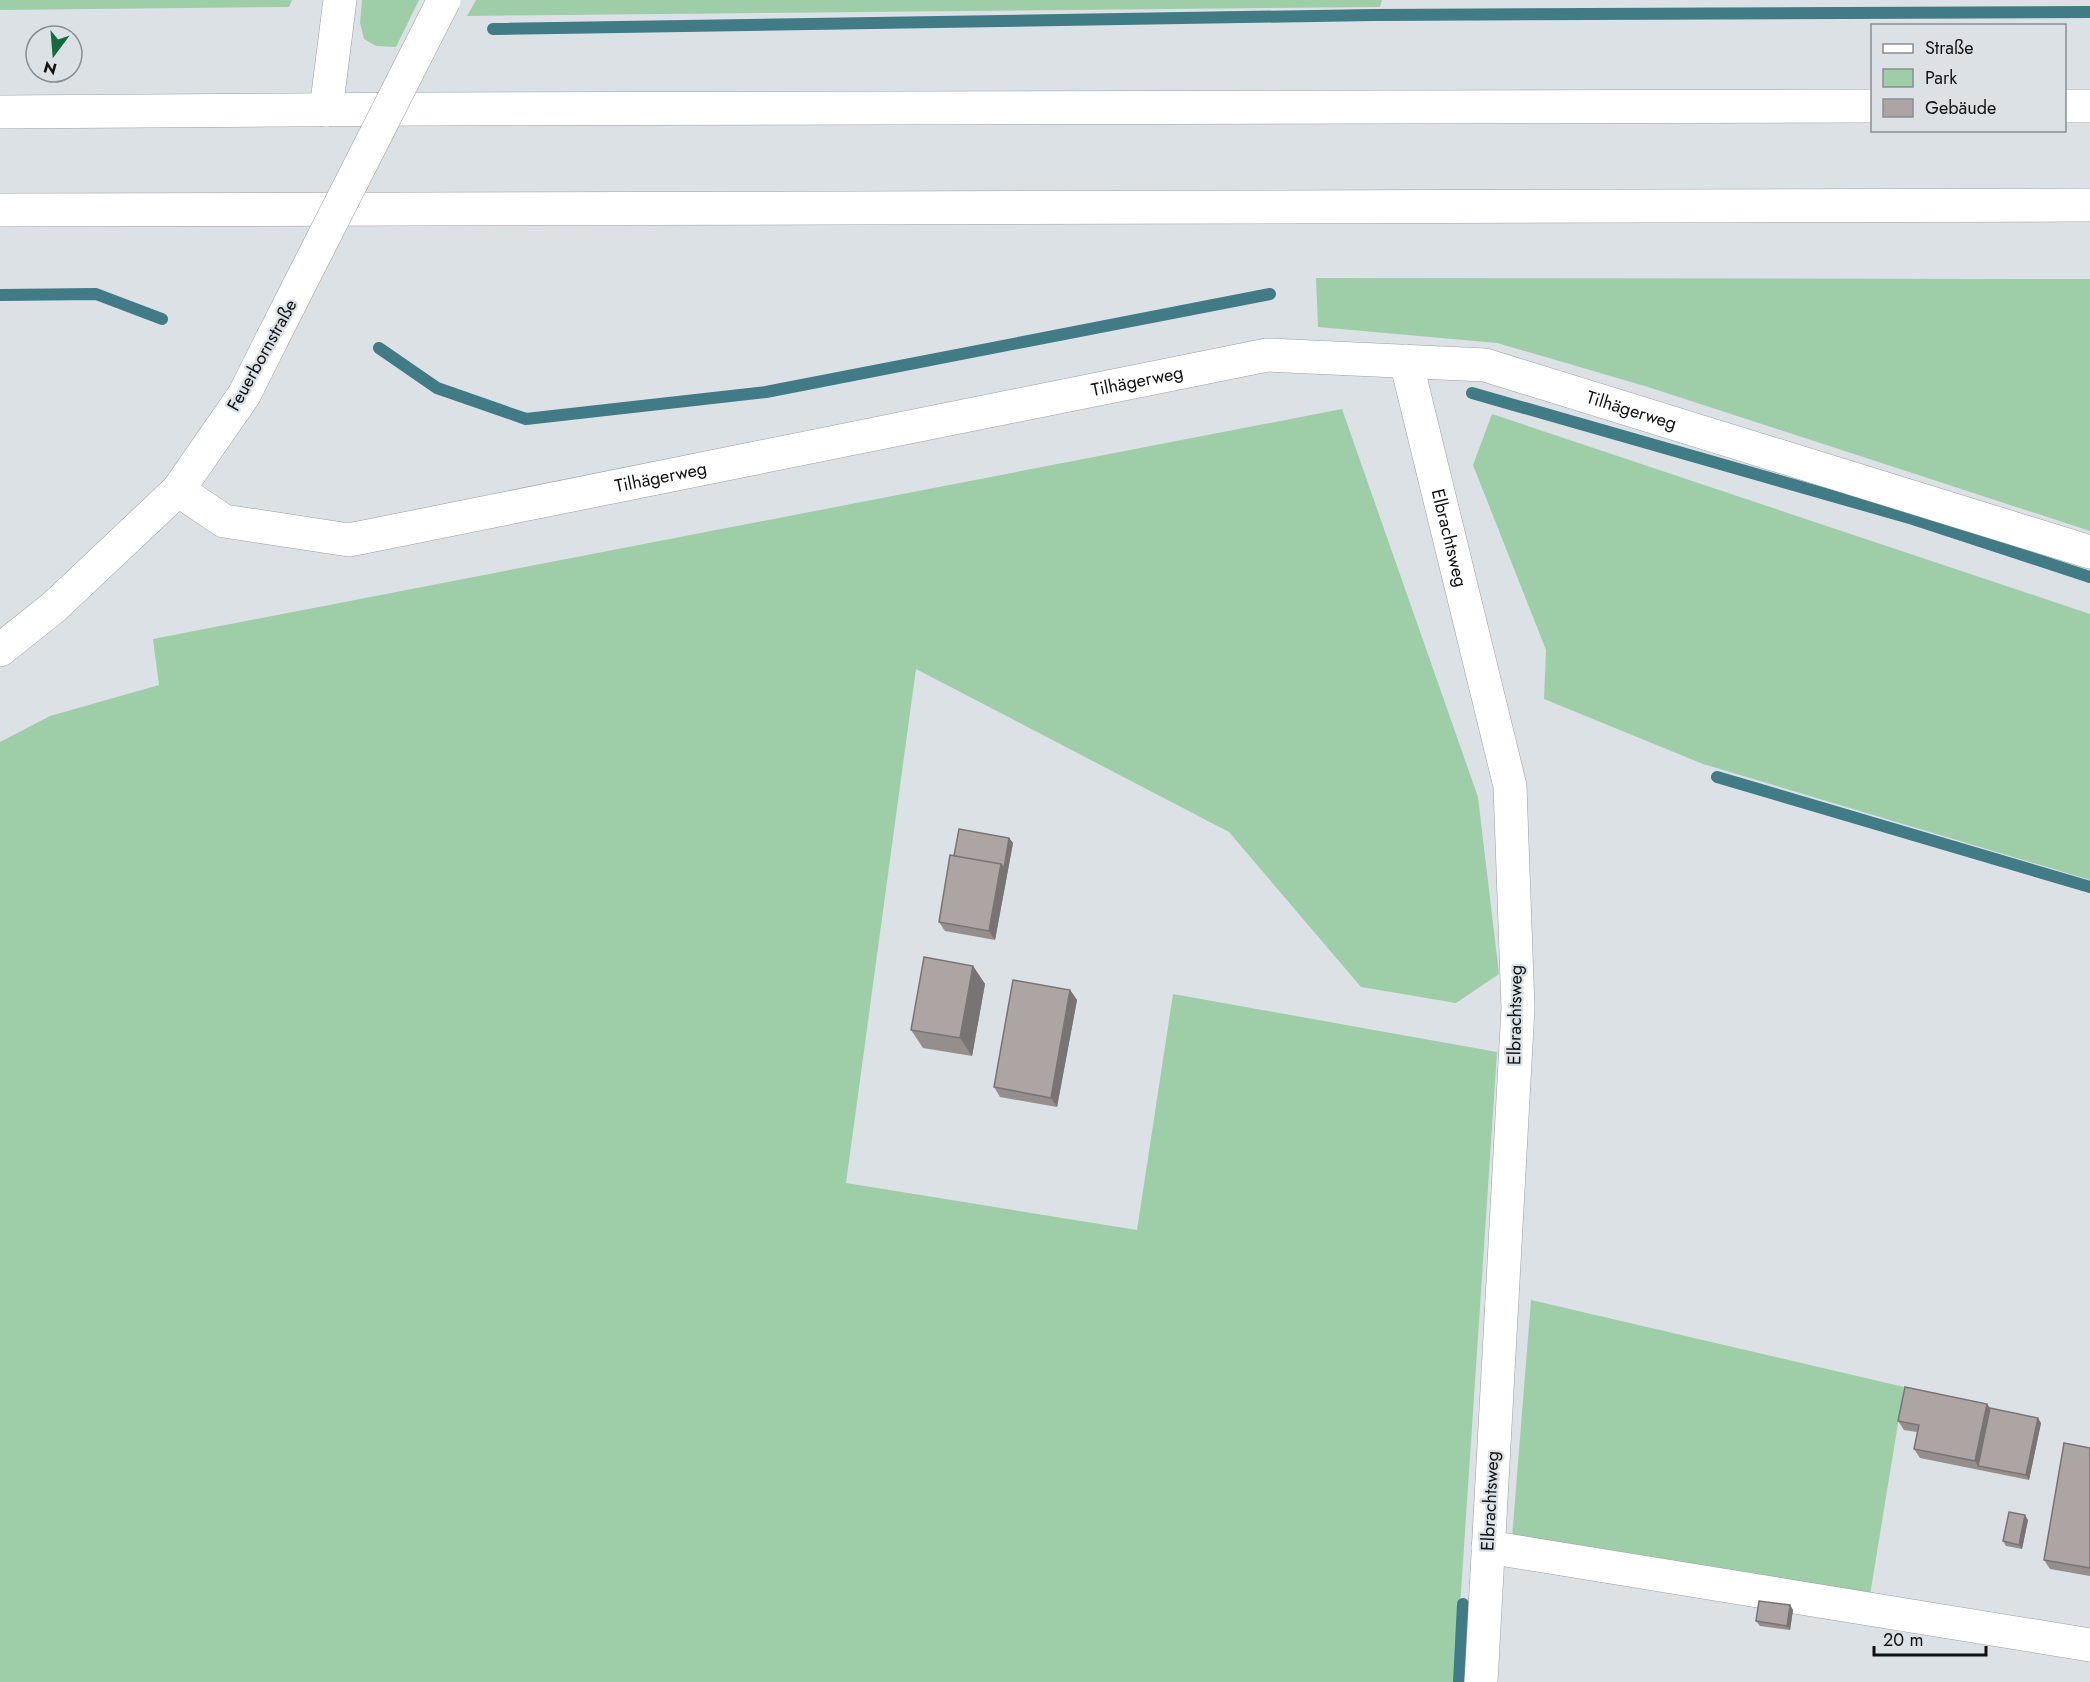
<svg xmlns="http://www.w3.org/2000/svg" width="2090" height="1682" font-family="Jost,sans-serif">
<style>
.green{fill:#9ecea8}
.lines{fill:none;stroke-linecap:round;stroke-linejoin:round}
.stream{stroke:#407b86;stroke-width:12}
.minor-casing{stroke:#9a9fa3;stroke-width:34}
.highway-casing{stroke:#9a9fa3;stroke-width:34}
.minor{stroke:#fff;stroke-width:33}
.highway{stroke:#fff;stroke-width:33}
.minor-bridge-casing{stroke:#9a9fa3;stroke-width:34;stroke-linecap:butt}
.minor-bridge{stroke:#fff;stroke-width:33}
.wall{fill:#948e8d}
.shaded-wall{fill:#787473}
.building{fill:#aca5a4;stroke:#787473;stroke-width:1.5}
.labels{text-anchor:middle;dominant-baseline:central;stroke-width:4.5;stroke-linejoin:round;paint-order:stroke}
.street-label{font-size:18px;fill:#101113;stroke:#dce1e6}
</style>
<rect width="100%" height="100%" fill="#dce1e6"/>
<path class="green" d="M0 0H292L289 7 0 10Z
M362 0H419L396 47 376 46 364 39 360 23Z
M476 0H1382L1380 7 467 16Z
M1316 278 2090 279V531L1648 387 1497 343 1318 327Z
M1342 409 1478 797 1499 974 1456 1003 1361 987 1229 832 916 669 846 1183 1137 1230 1173 994 1497 1052 1455 1682H0V742L50 716 159 685 153 639Z
M1492 414 2090 614V880L1703 764 1544 699 1546 650 1473 465Z
M1531 1300 1904 1387 1869 1601 1512 1538Z"/>
<g class="lines">
<path class="stream" d="M493 29 1374 15 2090 12
M0 295 96 294 162 319
M379 348 437 388 526 419 766 392 1270 294
M1472 393 1913 519 2090 577
M1717 777 2090 887
M1459 1682 1463 1604"/>
<g class="minor-casing">
<g id="minor">
<path d="M326 110 340 0"/>
<path id="s1" d="M1406 361 1510 786 1518 1008 1481 1682"/>
<path id="s2" d="M178 490 224 521 349 540 1267 355 1485 365 2090 552"/>
<path d="M0 650 54 607 178 490 244 395 272 339"/>
<path d="M1488 1547 2090 1645"/>
</g>
</g>
<g class="highway-casing">
<path id="highway" d="M2064 106H2090
M0 112 428 109 1872 106
M0 210 2090 205"/>
</g>
<use href="#minor" class="minor"/>
<use href="#highway" class="highway"/>
<g class="minor-bridge-casing">
<path id="minor-bridge" d="M272 339 444 0"/>
</g>
<use href="#minor-bridge" class="minor-bridge"/>
</g>
<path class="wall" d="M1009 838 1013 843 995 940 945 931 939 922 954 856Z
M973 966 985 984 972 1056 923 1048 911 1030Z
M1070 990 1077 1000 1057 1107 1000 1097 994 1087Z
M1987 1404 1990 1408 2041 1423 2029 1480 1920 1458 1914 1449 1917 1432 1904 1430 1898 1421Z
M2090 1448V1576L2050 1569 2044 1560Z
M2028 1520 2022 1549 2006 1546 2003 1541Z
M1790 1605 1793 1610 1790 1630 1760 1626 1756 1621Z"/>
<path class="shaded-wall" d="M1009 838 1013 843 995 940 989 931 1001 864Z
M973 966 985 984 972 1056 960 1038Z
M1070 990 1077 1000 1057 1107 1051 1098Z
M1987 1404 1993 1413 1978 1466 1975 1461Z
M2038 1418 2041 1423 2029 1480 2026 1475Z
M2025 1515 2028 1520 2022 1549 2019 1545Z
M1790 1605 1793 1610 1790 1630 1787 1626Z"/>
<path class="building" d="M959 829 1009 838 1004 868 1001 864 954 856Z
M950 855 1001 864 989 931 939 922Z
M924 957 973 966 960 1038 911 1030Z
M1013 980 1070 990 1051 1098 994 1087Z
M1905 1387 1987 1404 1975 1461 1914 1449 1919 1425 1898 1421Z
M1990 1408 2038 1418 2026 1475 1978 1466Z
M2064 1443 2090 1448V1568L2044 1560Z
M2009 1512 2025 1515 2019 1545 2003 1541Z
M1759 1601 1790 1605 1787 1626 1756 1621Z"/>
<g class="labels">
<g class="street-label">
<text transform="translate(262 355) rotate(-61)">Feuerbornstraße</text>
<text stroke="none"><textPath href="#s2" startOffset="986">Tilhägerweg</textPath></text>
<text stroke="none"><textPath href="#s2" startOffset="1490">Tilhägerweg</textPath></text>
<text stroke="none"><textPath href="#s2" startOffset="500">Tilhägerweg</textPath></text>
<text stroke="none"><textPath href="#s1" startOffset="182">Elbrachtsweg</textPath></text>
<text transform="translate(1515 1015) rotate(-89)">Elbrachtsweg</text>
<text transform="translate(1490 1501) rotate(-87)">Elbrachtsweg</text>
</g>
</g>
<rect x="1871" y="24" width="195" height="108" fill="#dce1e6" stroke="#8a8e92" stroke-width="1.5"/>
<rect x="1883" y="44" width="30" height="9" fill="#ffffff" stroke="#8a8e92" stroke-width="1.5"/>
<text x="1925" y="54" font-size="18" fill="#101113">Straße</text>
<rect x="1883" y="69" width="30" height="18" fill="#9ecea8" stroke="#8a8e92" stroke-width="1.5"/>
<text x="1925" y="84" font-size="18" fill="#101113">Park</text>
<rect x="1883" y="99" width="30" height="18" fill="#aca5a4" stroke="#8a8e92" stroke-width="1.5"/>
<text x="1925" y="114" font-size="18" fill="#101113">Gebäude</text>
<g transform="translate(54 54) rotate(196)"><circle r="28" fill="#dce1e6" stroke="#8a8e92" stroke-width="1.5"/>
<path d="M0-4.5L10 22L0 15L-10 22Z" fill="#146b3e"/>
<text y="-9" font-size="16" font-weight="bold" text-anchor="middle" fill="#101113">N</text>
</g>
<path d="M1874 1646v9h112v-9" fill="none" stroke="#101113" stroke-width="3"/>
<text x="1883" y="1646" font-size="18" fill="#101113" stroke="#dce1e6" stroke-width="4.5" paint-order="stroke">20 m</text>
</svg>
